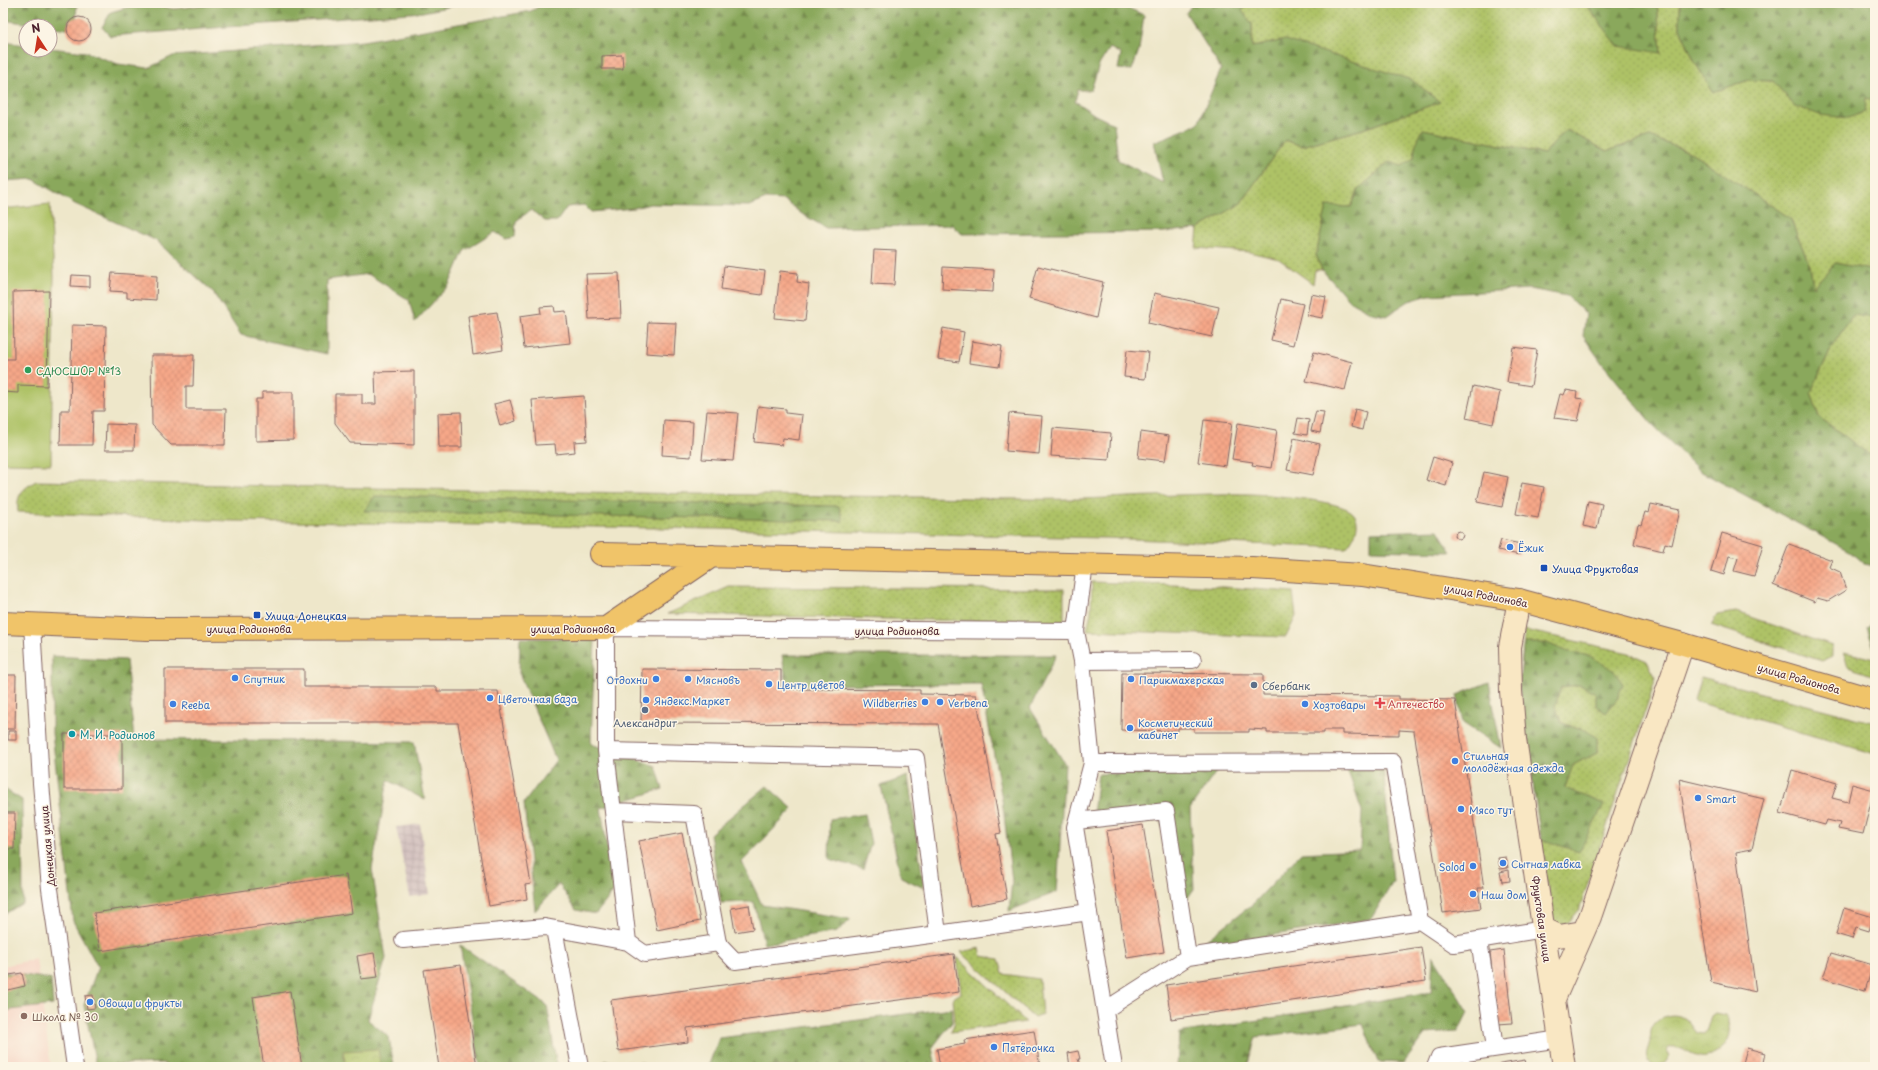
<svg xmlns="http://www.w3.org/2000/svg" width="1878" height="1070" font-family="'Playpen Sans',sans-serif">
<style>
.built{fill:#f5d2c2}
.industrial{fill:url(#industrial-grid)}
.grass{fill:url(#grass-dots);stroke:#7c7048}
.forest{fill:url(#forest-firs);stroke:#6a6443}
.park{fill:url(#park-crowns);stroke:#7c7048}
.pitch{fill:#aec266;stroke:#7c7048}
.building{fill:url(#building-cross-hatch)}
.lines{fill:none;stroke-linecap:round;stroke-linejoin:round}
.street-casing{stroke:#836563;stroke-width:18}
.secondary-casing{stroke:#836563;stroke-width:24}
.primary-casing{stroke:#836563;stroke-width:24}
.street{stroke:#fff;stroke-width:16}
.secondary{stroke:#f9e7c3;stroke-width:22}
.primary{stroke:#f0c469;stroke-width:22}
.leisure-dot{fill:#2e9e5b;stroke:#fcf5e5;stroke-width:1.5}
.shop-dot{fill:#3f7fe0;stroke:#fcf5e5;stroke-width:1.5}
.transit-dot{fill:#1a4fb4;stroke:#fcf5e5;stroke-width:1.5}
.service-dot{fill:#5c6f8a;stroke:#fcf5e5;stroke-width:1.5}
.health-dot{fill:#e0444e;stroke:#fcf5e5;stroke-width:1.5}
.culture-dot{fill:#0f9aa8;stroke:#fcf5e5;stroke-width:1.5}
.education-dot{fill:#8d6e63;stroke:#fcf5e5;stroke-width:1.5}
.labels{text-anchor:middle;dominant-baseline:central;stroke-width:3;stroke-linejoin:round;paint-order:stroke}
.leisure-label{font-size:10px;fill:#27864d;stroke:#fcf5e5;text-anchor:start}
.shop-label{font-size:10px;fill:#366cbe;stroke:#fcf5e5;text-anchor:start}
.transit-label{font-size:10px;fill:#164399;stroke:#fcf5e5;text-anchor:start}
.street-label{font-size:10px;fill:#4a1f2b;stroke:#fcf5e5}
.service-label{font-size:10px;fill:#4e5e75;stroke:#fcf5e5;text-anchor:start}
.health-label{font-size:10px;fill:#be3a42;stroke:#fcf5e5;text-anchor:start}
.culture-label{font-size:10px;fill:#0d838f;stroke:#fcf5e5;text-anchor:start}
.education-label{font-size:10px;fill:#785e54;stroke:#fcf5e5;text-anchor:start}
</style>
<defs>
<pattern id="industrial-grid" width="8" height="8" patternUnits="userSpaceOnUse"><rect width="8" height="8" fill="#d1bfbd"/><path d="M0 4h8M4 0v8" fill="none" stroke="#b5a4a3"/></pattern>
<pattern id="grass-dots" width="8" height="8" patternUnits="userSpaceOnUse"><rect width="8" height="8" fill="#aec266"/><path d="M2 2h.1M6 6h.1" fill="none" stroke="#97a659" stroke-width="1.8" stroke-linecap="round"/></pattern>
<pattern id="forest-firs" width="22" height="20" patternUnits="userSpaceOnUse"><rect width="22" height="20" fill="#8aa85b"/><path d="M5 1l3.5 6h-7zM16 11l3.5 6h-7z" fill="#73884b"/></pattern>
<pattern id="park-crowns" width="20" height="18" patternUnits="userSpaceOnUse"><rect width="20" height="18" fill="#aec266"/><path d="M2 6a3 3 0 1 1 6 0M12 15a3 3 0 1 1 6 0" fill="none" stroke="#97a659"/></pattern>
<pattern id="building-cross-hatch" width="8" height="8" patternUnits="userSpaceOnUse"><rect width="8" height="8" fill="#f6a788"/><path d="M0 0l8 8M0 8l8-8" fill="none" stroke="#d48f76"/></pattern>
</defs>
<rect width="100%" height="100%" fill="#fcf5e5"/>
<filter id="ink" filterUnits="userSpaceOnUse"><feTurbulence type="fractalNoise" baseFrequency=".025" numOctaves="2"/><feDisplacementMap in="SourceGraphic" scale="8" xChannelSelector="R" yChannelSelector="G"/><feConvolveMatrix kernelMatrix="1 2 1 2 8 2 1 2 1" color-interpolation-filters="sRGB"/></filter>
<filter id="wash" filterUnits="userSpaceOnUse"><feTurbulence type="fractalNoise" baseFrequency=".012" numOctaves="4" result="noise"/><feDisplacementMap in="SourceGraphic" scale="16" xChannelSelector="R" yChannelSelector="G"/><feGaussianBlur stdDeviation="0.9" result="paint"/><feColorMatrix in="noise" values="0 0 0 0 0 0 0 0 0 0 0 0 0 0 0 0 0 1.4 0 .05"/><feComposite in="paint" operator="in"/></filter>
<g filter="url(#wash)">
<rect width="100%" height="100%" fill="#eee7ca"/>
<path class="built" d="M36 959 51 1067H3V966Z"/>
<path class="industrial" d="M420 824 430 894 410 897 396 827Z"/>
<path class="grass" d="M1248 3H1585L1595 17 1661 53 1657 3H1680V28L1696 64 1713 92 1749 80 1773 81 1795 106 1866 98 1875 100V271L1835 263 1813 287 1810 266 1790 218 1692 153 1650 137 1607 151 1566 130 1544 154 1423 129 1416 146 1414 158 1402 167 1389 162 1359 189 1351 207H1327L1316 255 1322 270H1315L1313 284 1279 259 1249 252 1196 248 1198 229 1240 204 1285 140 1302 146 1363 129 1440 102 1252 48V24L1241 11Z
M1853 314 1875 318V459L1819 417 1811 392 1832 346Z
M36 481C332 487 628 494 924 497 976 498 1029 500 1081 499 1138 497 1195 493 1252 494 1271 495 1338 500 1352 512 1363 522 1354 539 1346 548L1105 538 716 529 229 521 18 512C16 495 22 489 36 481Z
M1092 582 1224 587 1293 592 1296 616 1286 637 1087 630 1091 612Z
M729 587 1064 589V623L667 614Z
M1736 612 1832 646V656L1822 661 1711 625 1717 615Z
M1525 630 1629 653 1647 661 1656 678 1579 910 1568 923 1559 926 1553 921 1519 686Z
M1844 652 1875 659V676L1848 667Z
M1701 677 1875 723V754L1694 701Z
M980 948 982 956 999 959 1003 974 1039 979 1042 1015 1034 1018 961 952Z
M957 957 1026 1022 951 1032 955 1021 953 998 961 993Z"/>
<path class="forest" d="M3 3H77L76 18 69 20 67 29 3 20Z
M142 3 174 9 217 3H467L423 12 110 36 102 27 111 12Z
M545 3H1130L1128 8 1144 15 1139 50 1132 70 1118 69 1121 54 1110 48 1099 65 1091 90H1078L1075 101 1095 115 1114 124 1118 160 1163 183 1154 142 1198 124 1221 69 1186 13 1193 3H1248L1242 11 1252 24V47L1285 40 1412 80 1440 102 1363 129 1302 146 1285 140 1240 204 1198 229 1164 232 962 234 952 225 826 228 802 214 784 200 766 199 749 206 650 204 634 208 591 212 584 205 567 207 557 221H545L531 210 516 221 515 237 506 239 495 232 464 251 449 285 415 322 409 300 368 274 327 280V354L241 335 212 291 155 240 75 204 33 179 3 181V42L26 45V50H50V48L86 52 118 64 148 68 173 56 363 41 531 11Z
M1585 3H1657L1661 53 1618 46Z
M1680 3H1875V100L1866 98 1865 112 1848 118 1820 115 1795 106 1773 81 1749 80 1713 92 1696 64 1680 28Z
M1423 129 1544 154 1566 130 1607 151 1650 137 1692 153 1790 218 1810 266 1813 287 1835 263 1875 271V318L1853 315 1832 346 1811 392 1819 417 1875 459V566L1864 564 1849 551 1700 471 1652 424 1602 363 1583 336 1586 314 1567 296 1530 289 1429 295 1409 301 1386 316 1372 313 1350 301 1322 270 1316 255 1327 206 1351 207 1359 189 1389 162 1402 166 1414 158 1415 146Z
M375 496 839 506 843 521 364 511Z
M1438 530 1451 552 1371 550V532Z
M1875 621V651L1867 628Z
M520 638 595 639 591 744 656 766 663 789 601 808 614 891 596 914 576 910 559 884 535 911 524 803 556 760 519 673Z
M1524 643H1547L1565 651 1590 656 1613 670 1623 684 1617 699 1606 713 1596 706V693L1580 685 1561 687 1555 706 1562 723 1585 730 1597 737V753L1573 765 1565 788 1604 804 1579 852 1541 839 1519 686Z
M782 655H1056L1030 708 1065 764 1057 892 1009 911 1012 881 1002 799 981 684 787 685Z
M52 656 126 660 134 739 414 742 425 800 388 780 372 869 386 958 368 1020 389 1037 394 1067H165V1063L96 1065 84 1005 98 967 73 921 52 733Z
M1489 682 1501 748 1463 723 1457 695Z
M1341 752H1382L1393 882 1371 919 1196 948 1254 903 1301 853 1360 850 1362 811Z
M1218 769 1190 809 1194 889 1186 900 1156 807 1092 822 1098 774Z
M908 776 924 888 901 877 881 786Z
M767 786 793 809 742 862 762 905 851 919 837 932 764 944 754 902 721 903 710 834Z
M3 788 22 800 23 903 3 915Z
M865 814 871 843 863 869 829 859 830 819Z
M460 945 547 1005 557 1067H480Z
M1433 955 1468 1012 1458 1032 1425 1034 1403 1063 1378 1062 1363 1024 1256 1037 1247 1067H1177L1179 1033 1431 992Z
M3 972 51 979 53 1005 3 1011Z
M952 1008 953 1021 932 1048 936 1067H708L719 1038Z
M605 1061 643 1063 641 1067H599Z"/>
<path class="park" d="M1715 1013 1725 1015C1738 1031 1725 1054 1706 1057 1691 1060 1677 1039 1666 1050L1668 1054 1670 1055 1665 1063 1656 1066 1648 1061C1644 1052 1649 1049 1650 1040 1651 1035 1650 1032 1652 1028 1658 1015 1676 1011 1687 1020 1691 1024 1693 1029 1696 1033L1703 1034 1706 1032 1711 1016Z
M378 1049 381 1067H346L343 1051Z"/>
<path class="pitch" d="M50 204 54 276 51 464 3 463V207L11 208Z"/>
<g id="blocks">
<path class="building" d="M67 29a12 12 0 1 1 24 0a12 12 0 1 1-24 0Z
M622 55 623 69H602V56Z
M874 250 896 251 894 285 872 284Z
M724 266 765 271 762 295 721 289Z
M1038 266 1103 282 1096 318 1029 299Z
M943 267 994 270 993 292 942 289Z
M780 271 798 273 797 282 809 284 805 321 775 318Z
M112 273 157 276 156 300 127 298V292L110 291Z
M619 273 621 318 589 319 586 274Z
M72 275 90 276V287L71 286Z
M49 291 47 386 18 385V393L3 392V359H14L13 292Z
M1154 293 1219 307 1212 337 1148 323Z
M1311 294 1326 297 1322 318 1307 315Z
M1281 299 1303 304 1293 345 1271 340Z
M554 306 555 312 566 311 570 343 524 348 520 316 541 313 540 307Z
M497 312 503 350 473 355 468 316Z
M648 322 676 323 674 355 646 353Z
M72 325 106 326 104 411H93L92 445H60L61 410H70Z
M943 328 964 332 959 362 938 359Z
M972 341 1002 346 999 367 969 363Z
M1513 347 1537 350 1531 386 1507 382Z
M1127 350 1148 352 1145 379 1124 377Z
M1314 352 1352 362 1345 390 1306 381Z
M151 355H194L193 386H186V409H226L225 445H171L152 425Z
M414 371V445L350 443 335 423V394H362V404H376L375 372Z
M1473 386 1500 392 1493 424 1466 418Z
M1566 390 1577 392 1576 398 1583 399 1578 421 1554 418 1560 394 1564 395Z
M262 392H293V440L256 441V399H262Z
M584 396 587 441 574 442 575 452 556 454 555 444 536 445 532 400Z
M510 400 516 421 500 426 494 404Z
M758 406 786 409V413L802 415 799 440 783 438 782 445 754 442Z
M1355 409 1366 412 1362 430 1351 427Z
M707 411 738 413 733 461 702 459Z
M1316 411 1324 412 1320 433 1311 431Z
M461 412 462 447H439L438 413Z
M1009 413 1042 416 1039 454 1006 451Z
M1298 418 1309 420 1307 435 1295 433Z
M664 420 693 422 691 457 662 455Z
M1204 420 1232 423 1226 466 1198 462Z
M1238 423 1277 430 1271 468 1252 465 1253 462 1232 459Z
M106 424 135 425 134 450H105Z
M1053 428 1111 433 1109 460 1051 456Z
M1141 432 1169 436 1165 461 1138 458Z
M1294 438 1320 444 1313 475 1287 470Z
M1433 457 1452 463 1446 486 1426 480Z
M1484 472 1508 477 1502 507 1477 502Z
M1522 483 1544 487 1538 518 1516 514Z
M1588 501 1602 504 1597 529 1583 526Z
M1651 504 1680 510 1672 545 1665 543 1663 551 1634 544 1638 524 1641 525 1645 512 1649 513Z
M1455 535a4 4 0 1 1 8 0a4 4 0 1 1-8 0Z
M1722 533 1763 545 1754 576 1734 571 1738 558 1729 556 1724 575 1711 571Z
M1501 540 1521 544 1519 555 1498 550Z
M1789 544 1832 560 1829 567 1840 572 1846 590 1828 601 1817 598 1815 602 1773 585Z
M165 669H304V687H437V691H498L531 884 525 885 527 899 489 906 458 723H165Z
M642 669 781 670V689L920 690V694L976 695 1001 833 996 834 1007 899 970 906 938 724 641 723Z
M1122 673 1263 674V695L1399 696V699L1455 700 1484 888H1478L1481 908 1443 913 1414 731 1399 730V735L1342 734V730H1324V733H1267V730L1249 729V732H1194V728H1178V731L1121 730Z
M3 675H16L15 729H3Z
M8 731H16V740H8Z
M64 734H122V789H64Z
M1792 770 1837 783 1832 798 1848 802 1852 784 1874 790 1863 834 1838 829 1840 823 1827 820 1825 825 1780 813Z
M1679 779 1764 799 1752 849 1736 852 1756 992 1711 982Z
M3 813H15L14 849H3Z
M1143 825 1164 952 1127 958 1106 831Z
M682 833 700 921 657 930 639 841Z
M1506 857 1508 868 1500 869 1498 858Z
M1509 870 1510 881 1502 882 1500 872Z
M346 875 352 913 100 951 94 913Z
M749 905 753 929 735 932 731 908Z
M1844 908 1873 917 1869 931 1856 927 1852 939 1836 934Z
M1421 947 1426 981 1171 1019 1166 985Z
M1504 950 1512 1023 1498 1024 1490 952Z
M374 953 378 977 361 979 357 956Z
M1831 953 1873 965 1865 991 1823 978Z
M954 954 959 992 687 1028 688 1042 618 1051 611 1000Z
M461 965 477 1067H439L424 970Z
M22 973 25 986 3 991V976Z
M290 991 302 1067H264L253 997Z
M93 995 95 1008 87 1009 85 996Z
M1034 1030 1040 1067H940L937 1049 965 1044 964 1040Z
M1747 1048 1765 1053 1762 1067H1742Z
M1078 1051 1080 1059H1078L1081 1067H1070L1068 1053Z
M1525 1060 1527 1067H1489V1066Z"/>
</g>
</g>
<g filter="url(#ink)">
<use href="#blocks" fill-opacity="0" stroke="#836563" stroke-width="1"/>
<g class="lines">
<g class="street-casing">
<path id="street" d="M1085 564 1076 631 606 628V751L916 758 938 934 1089 912
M32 624 41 783 50 889 75 1067
M1076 631 1082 661 1092 763 1393 762 1420 921 1454 944 1544 929
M1082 661 1193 660
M606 751 628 942
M1092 763 1075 827 1114 1067
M613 811 694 814 718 943
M1077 821 1166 811 1188 957 1420 921
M554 929 580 1067
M403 940 545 927 628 942 645 954 718 943 735 961 938 934
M1479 940 1495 1048
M1105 1010 1188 957
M1435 1067 1439 1057 1560 1039"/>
</g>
<g class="secondary-casing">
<path id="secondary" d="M1519 600 1510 647 1511 691 1515 739 1564 1067
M1544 929 1559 936 1583 932
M1554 999 1590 917 1683 644"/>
</g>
<g class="primary-casing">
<path id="primary" d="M601 554 1252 568 1362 575 1519 600 1683 644 1875 700
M3 623 147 629 606 628 712 556"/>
</g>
<use href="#street" class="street"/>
<use href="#secondary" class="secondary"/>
<use href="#primary" class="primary"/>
</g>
</g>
<circle class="leisure-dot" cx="28" cy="370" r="4"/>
<g class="shop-dot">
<circle cx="1510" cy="547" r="4"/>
<circle cx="235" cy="678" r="4"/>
<circle cx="656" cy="679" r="4"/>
<circle cx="688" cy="679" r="4"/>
<circle cx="1131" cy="679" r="4"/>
<circle cx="769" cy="684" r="4"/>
<circle cx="490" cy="698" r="4"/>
<circle cx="646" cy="700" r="4"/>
<circle cx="925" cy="702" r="4"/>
<circle cx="940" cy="702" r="4"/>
<circle cx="173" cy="704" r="4"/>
<circle cx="1305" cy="704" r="4"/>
<circle cx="1130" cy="728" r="4"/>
<circle cx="1455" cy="761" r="4"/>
<circle cx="1698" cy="798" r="4"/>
<circle cx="1461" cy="809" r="4"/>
<circle cx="1503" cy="863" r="4"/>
<circle cx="1473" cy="866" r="4"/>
<circle cx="1473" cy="894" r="4"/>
<circle cx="90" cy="1002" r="4"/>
<circle cx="994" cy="1047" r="4"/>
</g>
<g class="transit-dot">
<rect x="1540" y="564" width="8" height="8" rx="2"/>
<rect x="253" y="611" width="8" height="8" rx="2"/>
</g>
<g class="service-dot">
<circle cx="1254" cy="685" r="4"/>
<circle cx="645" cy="710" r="4"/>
</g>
<path class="health-dot" d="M1378 697h4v4h4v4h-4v4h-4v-4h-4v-4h4z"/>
<circle class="culture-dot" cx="72" cy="734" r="4"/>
<circle class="education-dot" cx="24" cy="1016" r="4"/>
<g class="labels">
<g class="leisure-label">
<text x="36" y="370">СДЮСШОР №13</text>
</g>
<g class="shop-label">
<text x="1518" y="547">Ёжик</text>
<text x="243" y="678">Спутник</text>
<text x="648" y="679" text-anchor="end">Отдохни</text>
<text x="696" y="679">Мясновъ</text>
<text x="1139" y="679">Парикмахерская</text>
<text x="777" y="684">Центр цветов</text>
<text x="498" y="698">Цветочная база</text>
<text x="654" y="700">Яндекс.Маркет</text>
<text x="917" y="702" text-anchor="end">Wildberries</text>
<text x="948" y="702">Verbena</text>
<text x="181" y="704">Reeba</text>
<text x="1313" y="704">Хозтовары</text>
<text x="1138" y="722">Косметический<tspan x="1138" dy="12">кабинет</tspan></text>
<text x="1463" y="755">Стильная<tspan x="1463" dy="12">молодёжная одежда</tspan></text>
<text x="1706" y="798">Smart</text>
<text x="1469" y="809">Мясо тут</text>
<text x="1511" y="863">Сытная лавка</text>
<text x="1465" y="866" text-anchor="end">Solod</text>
<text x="1481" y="894">Наш дом</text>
<text x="98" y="1002">Овощи и фрукты</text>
<text x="1002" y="1047">Пятёрочка</text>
</g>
<g class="transit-label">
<text x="1552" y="568">Улица Фруктовая</text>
<text x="265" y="615">Улица Донецкая</text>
</g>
<g class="street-label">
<text transform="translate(1486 595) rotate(11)">улица Родионова</text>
<text x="249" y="628">улица Родионова</text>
<text x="573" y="628">улица Родионова</text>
<text x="897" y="630">улица Родионова</text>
<text transform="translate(1799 678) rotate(16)">улица Родионова</text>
<text transform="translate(47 846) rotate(-95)">Донецкая улица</text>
<text transform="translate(1542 919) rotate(82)">Фруктовая улица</text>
</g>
<g class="service-label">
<text x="1262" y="685">Сбербанк</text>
<text x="645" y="722" text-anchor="middle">Александрит</text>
</g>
<g class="health-label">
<text x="1388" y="703">Аптечество</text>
</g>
<g class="culture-label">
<text x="80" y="734">М. И. Родионов</text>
</g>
<g class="education-label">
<text x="32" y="1016">Школа № 30</text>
</g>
</g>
<rect width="1878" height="1070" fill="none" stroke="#fcf5e5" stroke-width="16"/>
<g transform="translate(38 38) rotate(348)"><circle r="19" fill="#fcf5e5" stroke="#b59f9b"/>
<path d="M0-3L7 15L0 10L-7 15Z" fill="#c8321e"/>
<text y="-6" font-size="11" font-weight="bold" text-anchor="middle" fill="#4a1f2b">N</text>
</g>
</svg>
